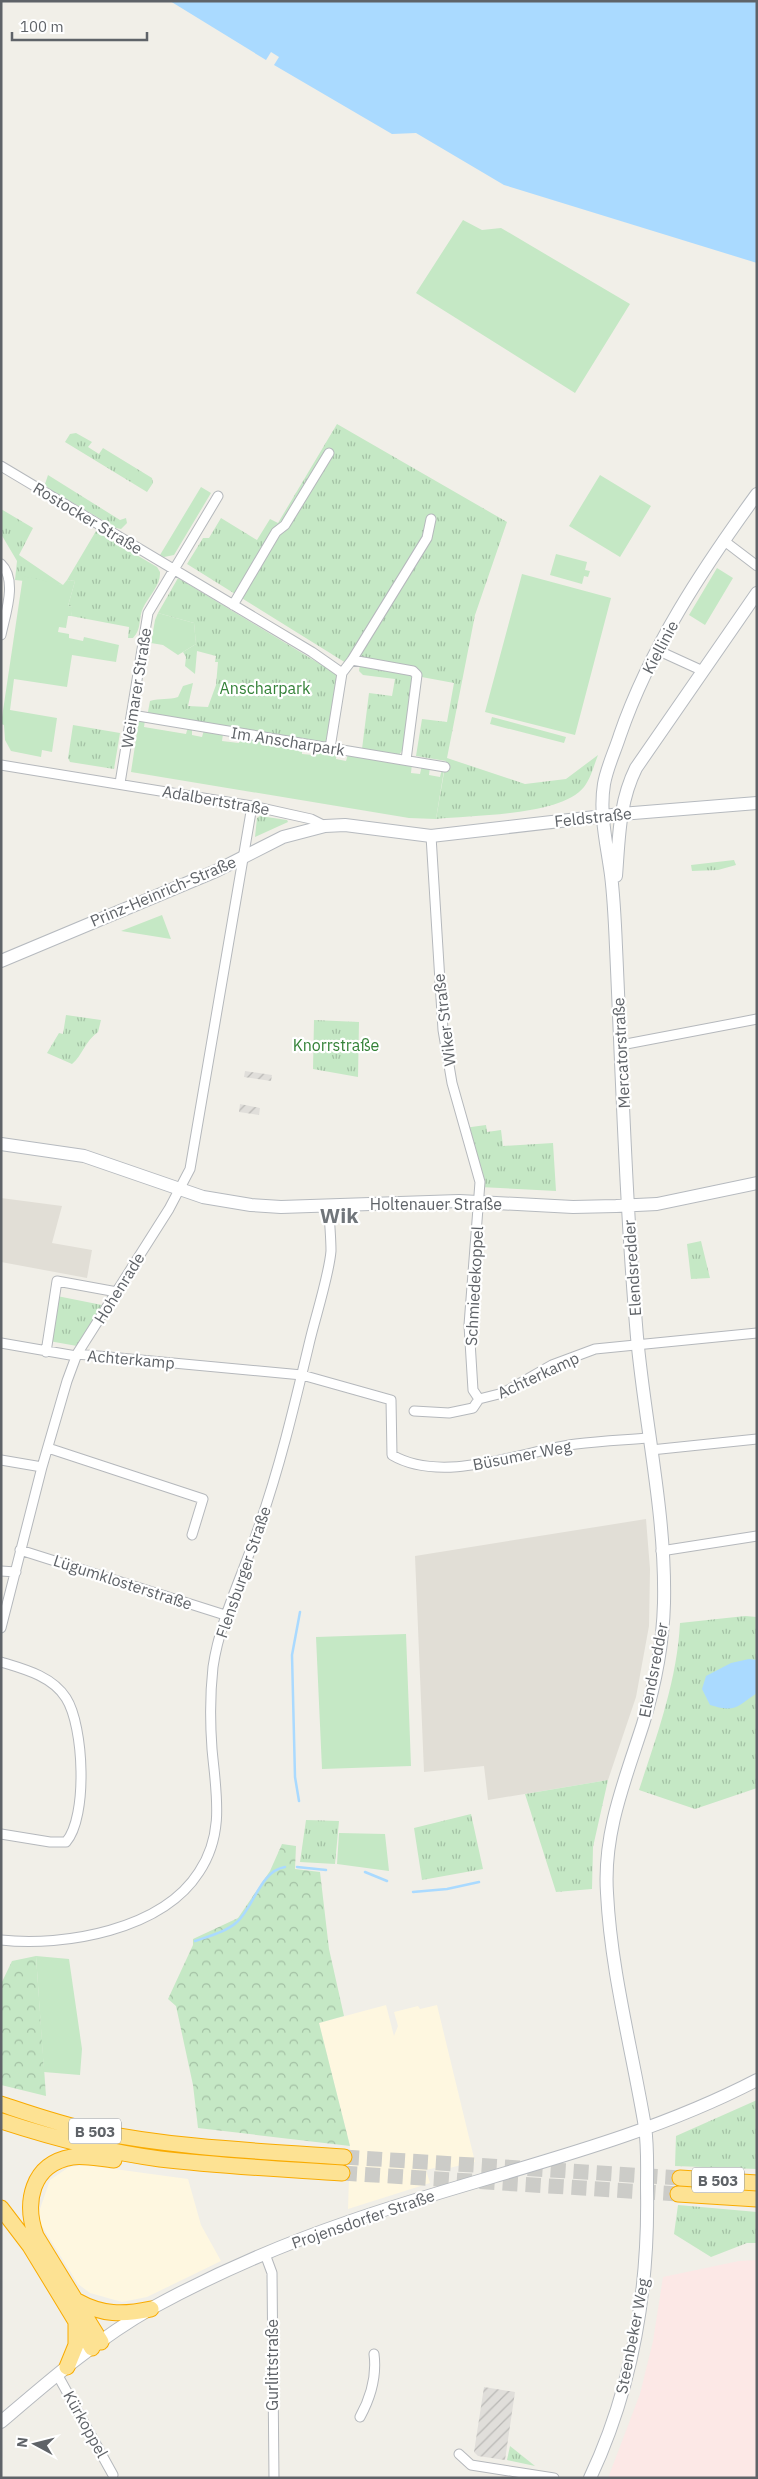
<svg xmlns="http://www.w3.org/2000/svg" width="758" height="2479" font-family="'IBM Plex Sans',sans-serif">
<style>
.commercial{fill:#fef7e0}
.industrial{fill:url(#industrial-furrows)}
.education{fill:#e1ded6}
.medical{fill:#fce8e6}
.grass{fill:url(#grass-tufts)}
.forest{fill:url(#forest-crowns)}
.garden{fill:#c5e8c5}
.water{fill:#aadaff}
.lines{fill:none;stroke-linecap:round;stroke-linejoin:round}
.stream{stroke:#aadaff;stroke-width:2.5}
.highway-tunnel{stroke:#ccccc8;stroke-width:15;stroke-dasharray:15 8;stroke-linecap:butt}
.street-casing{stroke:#b5b8bc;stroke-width:11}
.secondary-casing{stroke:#b6babf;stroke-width:14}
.highway-casing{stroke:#f9ab00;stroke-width:17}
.street{stroke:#fff;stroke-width:9}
.secondary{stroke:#fff;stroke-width:12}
.highway{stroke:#fde293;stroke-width:15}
.labels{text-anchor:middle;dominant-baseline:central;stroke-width:4.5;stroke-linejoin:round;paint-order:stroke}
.shield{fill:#fff;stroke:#8f9295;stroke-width:1}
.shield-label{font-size:15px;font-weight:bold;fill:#5f6368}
.street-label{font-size:16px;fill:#5f6368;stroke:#fff}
.park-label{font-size:16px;fill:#348238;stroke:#fff}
.district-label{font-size:21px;font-weight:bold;fill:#70757a;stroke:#fff}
</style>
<defs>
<pattern id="industrial-furrows" width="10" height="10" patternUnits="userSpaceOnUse" patternTransform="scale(1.25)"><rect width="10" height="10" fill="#e0deda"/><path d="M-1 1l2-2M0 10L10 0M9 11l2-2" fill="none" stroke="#b9b8b5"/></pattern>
<pattern id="grass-tufts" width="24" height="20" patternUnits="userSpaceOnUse" patternTransform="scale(1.25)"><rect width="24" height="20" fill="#c5e8c5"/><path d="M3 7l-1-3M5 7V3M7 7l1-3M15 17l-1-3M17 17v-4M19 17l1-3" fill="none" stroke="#a3c0a4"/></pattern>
<pattern id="forest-crowns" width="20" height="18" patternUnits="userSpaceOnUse" patternTransform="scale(1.25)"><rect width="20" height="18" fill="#c5e8c5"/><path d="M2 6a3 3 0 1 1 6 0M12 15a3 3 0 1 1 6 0" fill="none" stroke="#a3c0a4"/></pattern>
</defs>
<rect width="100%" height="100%" fill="#f1efe8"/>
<path class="commercial" d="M386 2005 394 2036 398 2026 394 2012 418 2006 420 2009 437 2005 475 2162 436 2171 435 2168 426 2170 430 2183 348 2209 350 2146 319 2023Z
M85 2165 188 2179 201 2225 221 2261 147 2297 122 2302 90 2293 78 2284 40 2223 39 2212 50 2180 69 2167Z"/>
<path class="industrial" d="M245 1071 272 1075 271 1081 244 1077Z
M240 1104 260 1108 259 1115 239 1112Z
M484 2387 515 2392 505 2460 478 2456 474 2452Z"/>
<path class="education" d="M1 1198 62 1206 52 1243 92 1250 87 1278 1 1262Z
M646 1519 650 1569 649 1626 636 1697 608 1780 488 1800 484 1766 424 1772 415 1556Z"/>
<path class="medical" d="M757 2260V2478H608L640 2394 653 2341 663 2277 739 2261Z"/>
<path class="grass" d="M337 424 507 522 475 615 447 758 525 784 566 779 598 755C594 765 591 778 584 787 561 816 473 815 436 819L446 761 416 756 422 719 447 722 454 683 346 663 187 564 203 538H209L221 518 257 540 270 519 278 523Z
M76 433 92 442 88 447 99 454 103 448 152 478 153 483 147 492 65 442 70 434Z
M48 475 120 520 126 518 127 523 121 529 116 528 49 489 45 484Z
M1 509 33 528 19 555 63 585 15 580 17 561 1 534Z
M96 531 157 567 160 572C161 585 148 597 143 608 138 619 142 629 133 638H128L129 627 71 616 72 607 68 606 75 581 67 580Z
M178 578 335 673 337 678 326 741 321 746 147 717 150 701C160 698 169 700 178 697L183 686 193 683 188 706 208 707 216 685 218 662H215L216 656 197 651 195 674 185 666 186 657 183 652 196 644 194 623 158 613Z
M360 664 413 675 404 748 399 755 362 749 369 693 392 696 395 679 363 675 359 671Z
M73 725 120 733 114 769 70 762 68 758Z
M260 816 287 820 288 822 255 837 257 818Z
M734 860 736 865 718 870 692 871 691 865Z
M66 1015 101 1020 98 1032C85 1041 82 1056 72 1064L47 1053 59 1033 63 1034Z
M314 1020 359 1022 358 1077 313 1069Z
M486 1125 487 1132 501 1130 503 1146 553 1143 556 1191 480 1187 464 1128Z
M701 1241 710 1278 691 1279 687 1244Z
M57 1296 102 1305 77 1346 49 1341Z
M745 1616 757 1617V1788L695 1809 639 1790C657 1735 677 1681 680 1623Z
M608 1780 593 1847 592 1889 556 1892 525 1794Z
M471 1814 483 1869 422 1880 414 1828Z
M306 1820 339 1821 335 1864 300 1862Z
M757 2100V2169L675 2166 676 2136Z
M678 2205 757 2212V2243H747L711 2257 674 2234Z
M510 2446 535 2466 507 2460Z"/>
<path class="forest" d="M282 1844 296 1846 295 1869 320 1872 329 1949 344 2016 319 2023 350 2146 198 2128 193 2085 176 2006 168 1999 193 1945V1939L238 1918 270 1871Z
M36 1956 46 2096 1 2085V1984L12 1961Z"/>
<path class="garden" d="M463 220 482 230 501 228 630 304 575 393 416 293Z
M600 475 651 506 620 557 569 526Z
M201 487 211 493 174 555 164 557 160 555Z
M556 554 587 562 585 570 590 571 588 577 584 576 582 584 550 575Z
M717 568 733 578 705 625 689 615Z
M522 574 611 598 575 735 485 712Z
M23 576 63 585 67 580 75 581 68 606 73 607 71 616H68L66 628 59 627 58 632 69 634V638L83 641 84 637 119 645 116 662 72 655 67 687 14 679 10 710 57 718 52 752 42 750 41 757 11 751 5 740 4 725 1 724Z
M158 613 194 623 196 644 178 655 163 645 151 643 155 620Z
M492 717 566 737 564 743 490 724Z
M139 719 145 720 144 727 186 734 188 727 192 728V735L202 737 204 730 223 734 222 741 239 743 240 737 302 747V754L313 755 314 748 337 752 336 759 346 761 348 754 412 763 411 773 420 774 422 765 430 767 429 775 440 777 442 769 444 770 436 819 409 818 131 772Z
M162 915 171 939 121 931Z
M406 1634 411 1766 322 1769 316 1637Z
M339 1833 385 1834 389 1871 337 1864Z
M36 1956 69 1959 82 2049 80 2075 44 2072Z"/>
<path class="water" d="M170 1H757V263L504 185 416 133 392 134 274 65 279 57 271 52 266 60Z
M749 1659 757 1660V1693C736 1707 736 1713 710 1705L702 1689 706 1676 731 1663Z"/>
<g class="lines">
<path class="stream" d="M299 1801 295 1777 292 1655 300 1612
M297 1867 326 1870
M365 1872 387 1881
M413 1892 447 1889 479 1882
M195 1941C209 1936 226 1932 237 1922 254 1907 260 1871 285 1867"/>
<path class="highway-tunnel" d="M344 2157 680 2178
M342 2173 678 2194"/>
<g class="street-casing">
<path id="street" d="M1 466 312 652 342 673
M723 540 757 566
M1 564C18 580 5 615 1 635
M233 605 276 532 285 525 329 453
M657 650 703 671
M352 660 413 671 417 675 406 760
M132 715 445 767
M330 748 342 673 352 660 427 538 431 519
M1 765 252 806 311 819 325 826
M120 783 148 613 218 496
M431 836 443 1030 452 1083 480 1182 469 1325 473 1390 479 1399
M621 1045 757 1019
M1 1343 76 1356
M46 1352 57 1281 117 1292
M77 1354 302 1375 391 1400 392 1455C443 1485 523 1451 576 1444 601 1441 625 1440 649 1438
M479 1399 503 1393 552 1365 595 1349 757 1333
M414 1411 449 1413 473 1408 479 1399
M48 1448 203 1499 192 1535
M651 1450 757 1439
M1 1460 42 1467
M20 1550 225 1615
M661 1551 757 1536
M1 1571 16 1572
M1 1628 42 1467 67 1381 77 1354 169 1209 190 1169 252 806
M1 1662C24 1669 52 1676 66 1698 84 1726 88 1817 66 1842H50L1 1834
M1 1940C64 1947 162 1930 199 1872 225 1833 216 1793 212 1749 210 1722 210 1694 213 1667 220 1619 243 1575 258 1529 280 1467 295 1403 310 1340 316 1315 329 1275 331 1251 331 1236 329 1220 329 1206
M265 2254 272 2273 274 2478
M57 2374 113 2475
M360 2417C371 2397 377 2377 374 2354
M459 2454 471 2465 554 2478"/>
</g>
<g class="secondary-casing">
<path id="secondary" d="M616 876C619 838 619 802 636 768L757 593
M1 961 216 871 283 837 325 826 345 825 431 836 621 814 757 803
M1 1144 84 1156 203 1197 251 1205 281 1207 459 1201 573 1207 616 1206 657 1204 757 1183
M1 2422C49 2381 97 2339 152 2308 214 2274 281 2245 348 2222 485 2174 628 2147 757 2080
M590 2478C633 2387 649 2288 647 2188 647 2168 648 2147 645 2127 632 2049 611 1972 607 1893 603 1833 625 1780 643 1724 655 1685 663 1643 664 1603 666 1514 645 1425 637 1337 626 1207 622 1077 616 947 615 923 614 899 611 875 607 845 599 814 604 784 607 767 615 751 620 735 650 648 703 568 757 494"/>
</g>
<g class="highway-casing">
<path id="highway" d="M1 2104C31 2114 62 2125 93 2131 175 2148 260 2151 344 2157
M1 2121C53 2138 106 2152 160 2159 220 2166 282 2169 342 2173
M680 2178 757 2183
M678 2194 757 2199
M1 2208 30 2246 92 2348
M77 2301C102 2315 123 2315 151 2309
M101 2342 36 2236C24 2203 31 2164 72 2157 85 2155 101 2159 114 2160
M67 2367 76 2345V2324"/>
</g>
<use href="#street" class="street"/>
<use href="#secondary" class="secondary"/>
<use href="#highway" class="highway"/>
</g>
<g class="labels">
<g class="shield">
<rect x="69" y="2118.5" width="52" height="25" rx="4"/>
<rect x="692" y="2167.5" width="52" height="25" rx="4"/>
</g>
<g class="shield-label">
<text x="95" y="2131">B 503</text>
<text x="718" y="2180">B 503</text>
</g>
<g class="street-label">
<text transform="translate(88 518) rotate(31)">Rostocker Straße</text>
<text transform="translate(660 647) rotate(-62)">Kiellinie</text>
<text transform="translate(136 688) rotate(-81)">Weimarer Straße</text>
<text transform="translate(288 741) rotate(9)">Im Anscharpark</text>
<text transform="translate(216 800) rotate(10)">Adalbertstraße</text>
<text transform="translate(593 817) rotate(-6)">Feldstraße</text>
<text transform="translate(163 891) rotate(-23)">Prinz-Heinrich-Straße</text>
<text transform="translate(444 1020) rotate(-97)">Wiker Straße</text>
<text transform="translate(621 1053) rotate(-93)">Mercatorstraße</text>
<text x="436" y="1204">Holtenauer Straße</text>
<text transform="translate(632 1268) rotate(-94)">Elendsredder</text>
<text transform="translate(474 1286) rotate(-87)">Schmiedekoppel</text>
<text transform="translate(119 1288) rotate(-58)">Hohenrade</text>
<text transform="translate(131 1359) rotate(5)">Achterkamp</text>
<text transform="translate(538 1375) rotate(-25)">Achterkamp</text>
<text transform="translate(522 1455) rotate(-11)">Büsumer Weg</text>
<text transform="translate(243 1572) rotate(-71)">Flensburger Straße</text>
<text transform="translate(123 1582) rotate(18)">Lügumklosterstraße</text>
<text transform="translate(653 1670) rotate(-79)">Elendsredder</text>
<text transform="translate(363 2219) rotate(-19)">Projensdorfer Straße</text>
<text transform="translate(632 2336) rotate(-79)">Steenbeker Weg</text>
<text transform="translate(272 2365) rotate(-90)">Gurlittstraße</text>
<text transform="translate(86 2424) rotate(61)">Kürkoppel</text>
</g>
<g class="park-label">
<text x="265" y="688">Anscharpark</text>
<text x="336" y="1045">Knorrstraße</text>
</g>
<g class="district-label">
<text x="339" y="1215">Wik</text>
</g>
</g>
<rect width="758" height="2479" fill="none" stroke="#5f6368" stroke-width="5"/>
<g transform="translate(35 2444) rotate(277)" stroke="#ffffff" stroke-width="4" paint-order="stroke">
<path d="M0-4L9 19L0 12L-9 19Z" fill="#5f6368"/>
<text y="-8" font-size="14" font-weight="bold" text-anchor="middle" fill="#5f6368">N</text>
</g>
<path d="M12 32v8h135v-8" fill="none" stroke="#5f6368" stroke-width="2.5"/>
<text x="20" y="32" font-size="15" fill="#5f6368" stroke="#ffffff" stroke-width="4" paint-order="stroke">100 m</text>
</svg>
